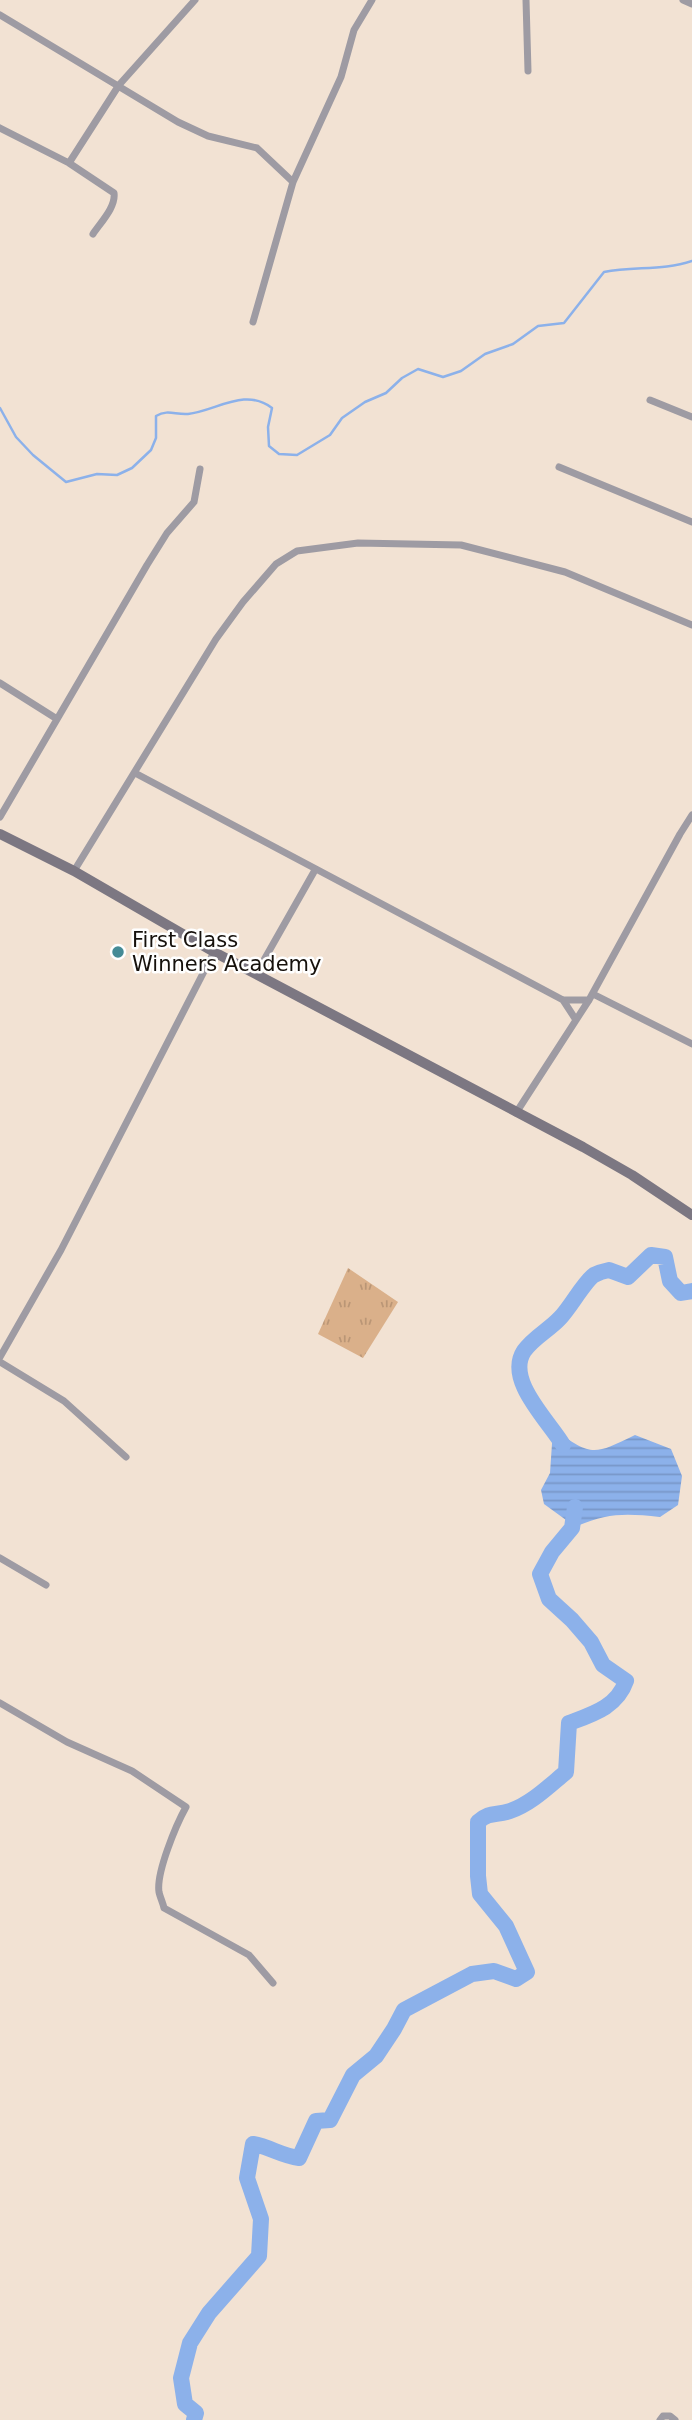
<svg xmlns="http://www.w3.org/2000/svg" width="692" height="2420" font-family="'DejaVu Sans',sans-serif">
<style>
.grass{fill:url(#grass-tufts)}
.water{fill:url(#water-rules)}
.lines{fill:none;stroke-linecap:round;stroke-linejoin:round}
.stream{stroke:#8cb1ea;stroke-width:2.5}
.river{stroke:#8cb1ea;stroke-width:16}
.minor{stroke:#9e9ba3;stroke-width:7}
.secondary{stroke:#7c7782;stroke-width:10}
.poi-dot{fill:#458b96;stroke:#fff;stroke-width:2.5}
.labels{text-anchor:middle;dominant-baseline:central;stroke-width:5;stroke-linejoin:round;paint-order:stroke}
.poi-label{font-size:21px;fill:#16110c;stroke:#fff;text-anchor:start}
</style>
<defs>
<pattern id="grass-tufts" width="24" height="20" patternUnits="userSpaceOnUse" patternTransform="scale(1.75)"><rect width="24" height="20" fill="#dab08a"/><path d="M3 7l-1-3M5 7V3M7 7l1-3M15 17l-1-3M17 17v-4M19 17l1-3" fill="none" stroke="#ba9676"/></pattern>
<pattern id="water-rules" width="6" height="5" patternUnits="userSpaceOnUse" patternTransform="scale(1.75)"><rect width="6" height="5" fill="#8cb1ea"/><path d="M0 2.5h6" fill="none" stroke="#7897c8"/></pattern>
</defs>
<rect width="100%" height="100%" fill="#f2e2d3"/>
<path class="grass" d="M348 1268 398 1302 363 1358 318 1334Z"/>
<path class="water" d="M553 1429C592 1456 592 1456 635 1435L671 1449 682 1476 678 1505 660 1517C623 1513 607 1513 572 1528L566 1520 544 1504 541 1490 550 1473Z"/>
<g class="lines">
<path class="stream" d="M0 408 16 437 33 455 66 482 97 474 117 475 132 468 151 450 156 438V416C168 409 175 415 188 414 216 411 245 387 272 408L268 427 269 446 279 454 297 455 330 435 342 418 365 402 386 393 402 378 418 369 443 377 461 371 485 354 513 344 538 326 564 323 604 272C634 266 663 271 692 261"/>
<path class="river" d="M563 1445C549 1421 505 1380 524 1351 534 1337 549 1330 560 1318 570 1308 584 1282 594 1275 598 1273 604 1271 609 1270L628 1277 651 1255 665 1257 670 1281 681 1293 692 1291
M194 2420 196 2413 185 2404 181 2378 190 2343 209 2313 259 2256 261 2219 247 2178 253 2144C270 2147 282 2156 299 2158L316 2121 330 2120 353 2075 376 2056 394 2029 404 2010 472 1974 494 1971 516 1979 527 1972 506 1926 480 1894 478 1876V1822C490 1811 496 1816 510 1811 531 1804 549 1786 566 1772L569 1723C593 1714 617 1707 626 1681L603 1665 591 1642 572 1620 549 1599 540 1574 552 1552 572 1528 575 1507"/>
<path class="minor" d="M526 0 528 71
M683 0 692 4
M0 15 178 122 208 136 257 148 293 182
M0 128 69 163 114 193C116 207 101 222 93 234
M69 163 119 85 195 0
M253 322 293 182 341 77 354 30 372 0
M650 400 692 417
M559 467 692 522
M0 683 57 719
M135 773 563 1000H589
M0 817 147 565 167 533 194 502 200 469
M74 871 216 639 243 602 276 564 297 551 358 543 461 545 565 572 692 625
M256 974 315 870
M593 994 692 1044
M563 1000 576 1020
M516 1113 589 1000 680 834 692 815
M0 1357 61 1250 214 952
M0 1362 64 1401 126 1457
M0 1558 46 1585
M0 1703 67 1742 132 1771 186 1807C176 1825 156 1873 159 1892 160 1897 163 1903 164 1908L249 1955 273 1983
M660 2420 663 2416H670L675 2420"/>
<path class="secondary" d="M0 834 74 871 214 952 583 1147 632 1175 692 1215"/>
</g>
<circle class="poi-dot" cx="118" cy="952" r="7"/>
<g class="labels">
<g class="poi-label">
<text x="132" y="940">First Class<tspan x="132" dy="24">Winners Academy</tspan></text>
</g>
</g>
</svg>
